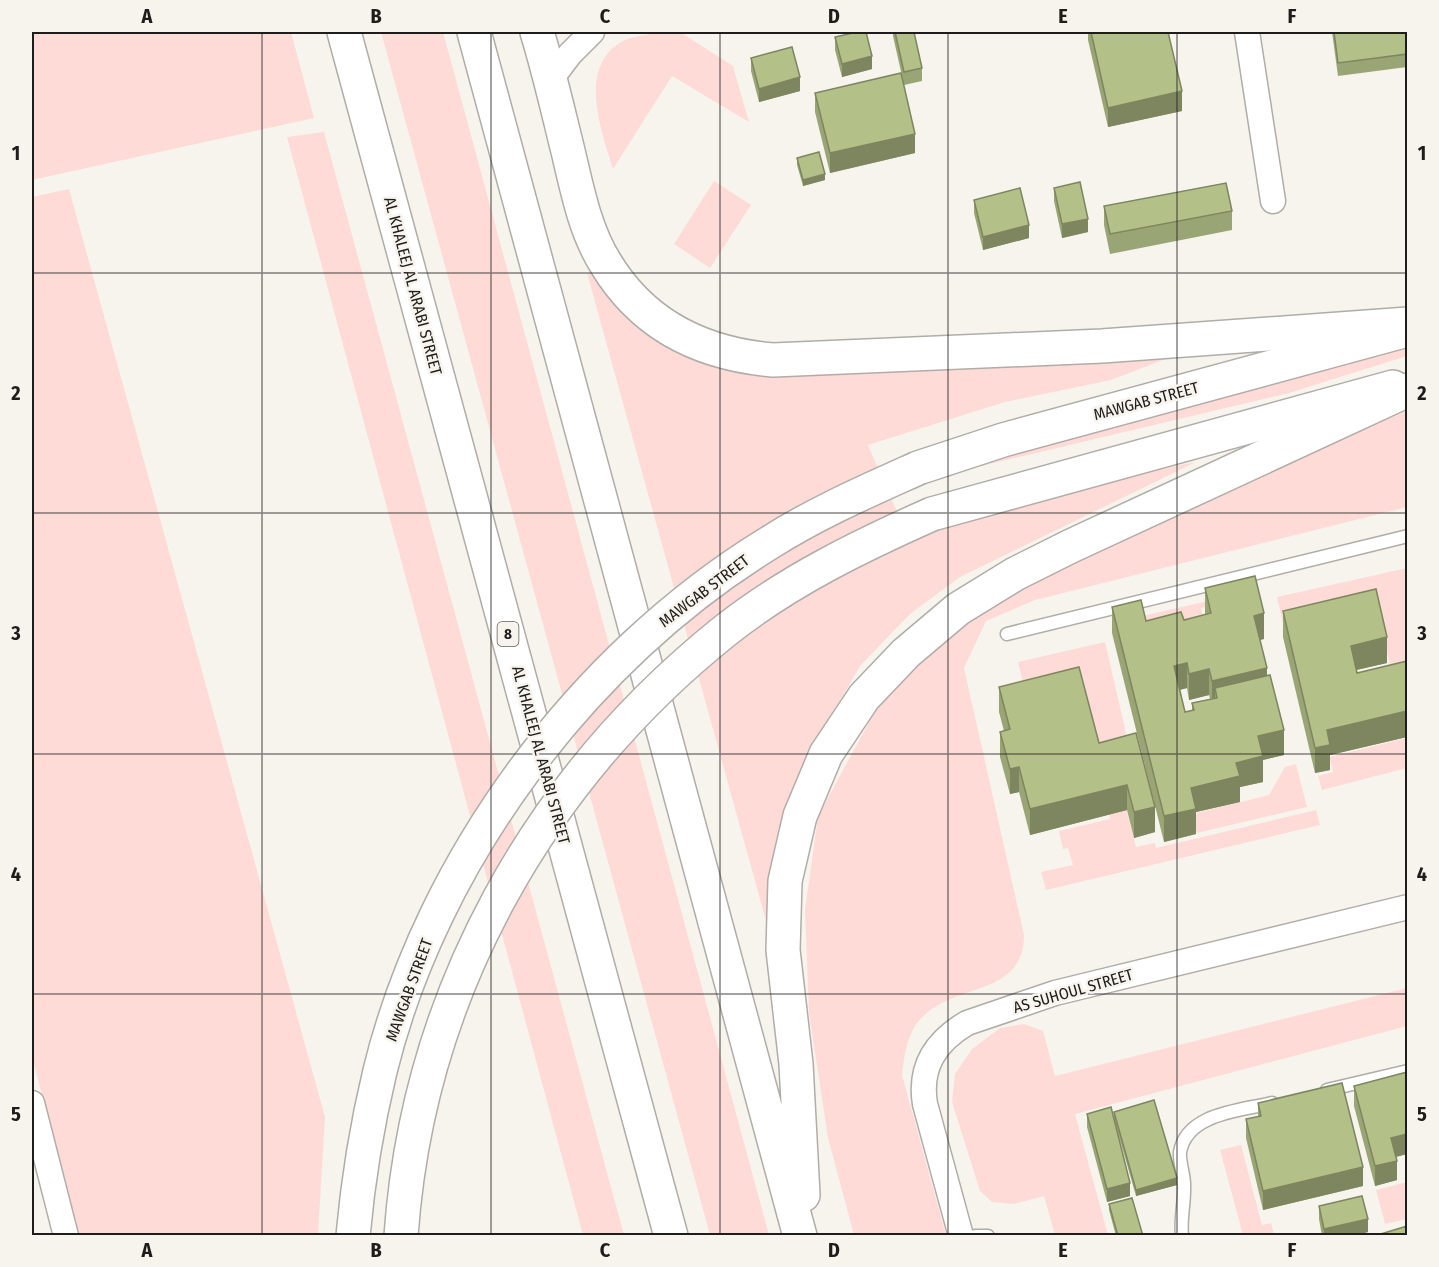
<svg xmlns="http://www.w3.org/2000/svg" width="1439" height="1267" font-family="'Fira Sans Condensed',sans-serif">
<style>
.green{fill:#fedbd7}
.lines{fill:none;stroke-linecap:round;stroke-linejoin:round}
.lane-casing{stroke:#b0ada8;stroke-width:15}
.street-casing{stroke:#b0ada8;stroke-width:27}
.secondary-casing{stroke:#b0ada8;stroke-width:36}
.highway-casing{stroke:#b0ada8;stroke-width:36}
.lane{stroke:#fff;stroke-width:12}
.street{stroke:#fff;stroke-width:24}
.secondary{stroke:#fff;stroke-width:33}
.highway{stroke:#fff;stroke-width:33}
.secondary-bridge-casing{stroke:#b0ada8;stroke-width:36;stroke-linecap:butt}
.secondary-bridge{stroke:#fff;stroke-width:33}
.wall{fill:#9aa575;fill-rule:evenodd}
.shaded-wall{fill:#7d865f}
.building{fill:#b3c088;stroke:#7d865f;stroke-width:1.5}
.grid{fill:none;stroke:#1e1d1b;stroke-width:1.5;stroke-opacity:0.55}
.labels{text-anchor:middle;dominant-baseline:central;stroke-width:5;stroke-linejoin:round;paint-order:stroke}
.shield{fill:#f7f4ee;stroke:#5f5e5a;stroke-width:1.5}
.shield-label{font-size:15px;font-weight:bold;fill:#1e1d1b}
.street-label{font-size:16px;fill:#1e1d1b;stroke:#f7f4ee}
.neatline{fill:none;stroke:#1e1d1b;stroke-width:2}
.grid-label{font-size:20px;text-anchor:middle;font-weight:bold;fill:#1e1d1b}
</style>
<rect width="100%" height="100%" fill="#f7f4ee"/>
<path class="green" d="M32 32H291L314 118 32 180Z
M381 32H443L769 1235H710Z
M666 32H680L733 66 749 122 672 76 613 169C601 130 576 64 625 40 637 35 654 34 666 32Z
M324 132 624 1235H583L287 137Z
M714 181 751 205 710 268 674 244Z
M69 189 325 1117 318 1235H79L32 1057V197Z
M587 273 597 276 624 313 667 347 723 371 1168 358 1111 380 1005 402 868 445 908 537 1009 500 1196 462 960 577 910 614 860 666 815 744 775 912 766 921Z
M1407 344V356L1289 393 901 485Z
M1407 411V507L1035 600 986 621 964 668 1024 935C1024 1001 947 979 915 1026 906 1041 904 1058 902 1075L946 1235H854L828 1138 809 1013 805 910 818 816 885 693 962 611 1079 547Z
M1407 558V683L1390 665 1378 612 1285 632 1277 597 1407 568 1406 559Z
M1256 590V596L1201 608 1208 637 1148 643 1142 616Z
M1105 642 1129 746 1097 753 1025 691 1018 662Z
M1407 738V768L1322 790 1318 776 1333 772 1329 757Z
M1296 764 1307 807 1197 833 1192 814 1269 795 1285 767Z
M1126 808 1136 847 1155 843 1156 848 1316 810 1320 825 1046 890 1041 872 1073 865 1068 848 1063 849 1059 831 1110 819 1109 812Z
M1407 988V1026L1075 1114 1108 1235H1055L1044 1196 1014 1204 992 1202 980 1191 952 1102 955 1074 972 1049 1000 1028 1024 1024 1043 1031 1055 1076Z
M1241 1145 1262 1225 1271 1223 1274 1235H1243L1220 1150Z
M1407 1182V1219L1385 1224 1376 1190Z"/>
<g class="lines">
<g class="lane-casing">
<path id="lane" d="M1007 634 1408 536
M1327 1090 1408 1071
M975 1236H988
M1182 1236C1180 1218 1185 1202 1184 1184 1184 1174 1179 1162 1180 1152 1187 1113 1240 1111 1272 1103"/>
</g>
<g class="street-casing">
<path id="street" d="M1247 32 1273 201
M551 79 570 54 592 32
M32 1103 66 1236
M961 1236 925 1104C919 1067 935 1042 967 1023L1055 993 1408 907"/>
</g>
<g class="secondary-casing">
<path id="secondary" d="M918 468 1003 440 1400 332
M932 514 1393 387"/>
</g>
<g class="highway-casing">
<path id="highway" d="M344 32 671 1236
M474 32 800 1236
M537 32C549 71 558 111 568 151 577 189 585 231 606 264 643 325 702 354 773 360L1102 346 1408 324
M803 1195 796 1064 783 950 785 881 800 816 826 754 864 697 906 653 958 609 1015 574 1071 546 1408 390"/>
</g>
<use href="#lane" class="lane"/>
<use href="#street" class="street"/>
<use href="#secondary" class="secondary"/>
<use href="#highway" class="highway"/>
<g class="secondary-bridge-casing">
<path id="secondary-bridge" d="M353 1236C358 1180 367 1125 380 1071 432 859 583 657 769 543 816 513 867 491 918 468
M401 1236C418 994 538 780 726 630 788 581 860 546 932 514"/>
</g>
<use href="#secondary-bridge" class="secondary-bridge"/>
</g>
<path class="wall" d="M893 32H914L922 68V81L904 85 893 36Z
M1088 32H1168L1182 111 1108 127 1088 40Z
M1332 32H1407V67L1338 76Z
M835 37 872 69 842 77 835 50Z
M751 58 800 91 759 102 751 71Z
M815 93 915 153 830 173 815 112Z
M797 158 825 180 803 186 797 165Z
M1054 188 1088 232 1062 238 1054 201Z
M974 200 1029 238 983 250 974 213Z
M1104 206 1232 211V230L1110 254 1104 225Z
M1205 588 1264 639 1260 640 1284 755 1263 760V782L1240 787V802L1196 812V834L1164 842 1112 633V607L1146 621 1184 620 1205 615ZM1187 688 1189 700 1209 695 1210 699 1192 703V711L1185 712 1180 690Z
M1283 611 1387 663 1357 670V673L1407 661V737L1330 755V770L1315 773 1283 637Z
M999 687 1099 743 1136 733 1155 832 1134 838 1127 810 1030 835 1019 792 1010 794 1000 757V732L1004 731 999 712Z
M1407 1072V1154L1396 1157 1397 1180 1375 1186 1354 1106V1086Z
M1258 1103 1363 1186 1263 1210 1246 1138V1119L1258 1116Z
M1114 1112 1177 1185 1136 1196 1114 1119Z
M1087 1114 1130 1196 1107 1202 1087 1127Z
M1109 1204 1143 1236H1116L1109 1210Z
M1319 1206 1368 1232 1353 1236H1322L1319 1219Z"/>
<path class="shaded-wall" d="M872 56V69L842 77V64Z
M800 77V91L759 102V89Z
M1182 91V111L1108 127V108Z
M915 134V153L830 173V153Z
M825 174V180L803 186V180Z
M1088 219V232L1062 238V224Z
M1029 225V238L983 250V237Z
M1264 613V639L1254 641V616Z
M1387 637V663L1351 671V646Z
M1187 663V688L1174 691V666Z
M1267 668V693L1215 688V706L1212 707V681Z
M1209 669V695L1189 700V674Z
M1407 711V737L1330 755V770L1315 773V748L1327 730Z
M1284 730V755L1263 760V782L1240 787V802L1196 812V834L1164 842V816L1191 788 1236 763 1258 736Z
M1019 767V792L1010 794V769Z
M1127 785V810L1030 835V809Z
M1155 807V832L1134 838V812Z
M1407 1134V1154L1391 1158V1138Z
M1397 1161V1180L1375 1186V1166Z
M1363 1167V1186L1263 1210V1191Z
M1177 1178V1185L1136 1196V1190Z
M1130 1183V1196L1107 1202V1189Z
M1368 1219V1232L1353 1236H1324V1229Z"/>
<path class="building" d="M857 32H866L872 56 842 64 835 37Z
M895 32H914L922 68 904 72Z
M1091 32H1168L1182 91 1108 108Z
M1334 32H1407V54L1338 63Z
M792 47 800 77 759 89 751 58Z
M901 73 915 134 830 153 815 93Z
M819 152 825 174 803 180 797 158Z
M1080 182 1088 219 1062 224 1054 188Z
M1226 183 1232 211 1110 234 1104 206Z
M1020 188 1029 225 983 237 974 200Z
M1255 576 1264 613 1254 616 1267 668 1212 681 1209 669 1189 674 1187 663 1174 666 1185 712 1194 710 1192 703 1217 698 1215 688 1270 675 1284 730 1258 736 1263 756 1236 763 1240 776 1191 788 1196 809 1164 816 1112 607 1141 600 1146 621 1181 612 1184 620 1211 613 1205 588Z
M1376 589 1387 637 1351 646 1357 673 1407 661V711L1327 730 1330 745 1315 748 1283 611Z
M1079 667 1099 743 1136 733 1155 807 1134 812 1127 785 1030 809 1019 767 1010 769 1000 732 1010 729 999 687Z
M1407 1072V1134L1391 1138 1397 1161 1375 1166 1354 1086Z
M1342 1083 1363 1167 1263 1191 1246 1119 1261 1116 1258 1103Z
M1154 1100 1177 1178 1136 1190 1114 1112Z
M1111 1107 1130 1183 1107 1189 1087 1114Z
M1362 1196 1368 1219 1324 1229 1319 1206Z
M1132 1198 1143 1236H1118L1109 1204Z
M1407 1226V1236H1374Z"/>
<path class="grid" d="M262 32V1236M491 32V1236M720 32V1236M948 32V1236M1177 32V1236M32 273H1408M32 513H1408M32 754H1408M32 994H1408"/>
<g class="labels">
<rect class="shield" x="497.5" y="622" width="21" height="24" rx="4.5"/>
<g class="shield-label">
<text x="508" y="634">8</text>
</g>
<g class="street-label">
<text transform="translate(413 286) rotate(75)">AL KHALEEJ AL ARABI STREET</text>
<text transform="translate(1146 401) rotate(-15)">MAWGAB STREET</text>
<text transform="translate(704 591) rotate(-37)">MAWGAB STREET</text>
<text transform="translate(541 755) rotate(75)">AL KHALEEJ AL ARABI STREET</text>
<text transform="translate(409 990) rotate(-70)">MAWGAB STREET</text>
<text transform="translate(1073 991) rotate(-16)">AS SUHOUL STREET</text>
</g>
</g>
<rect width="1439" height="1267" fill="none" stroke="#f7f4ee" stroke-width="66"/>
<rect x="33" y="33" width="1373" height="1201" class="neatline"/>
<g class="grid-label">
<text x="147" y="23">A</text>
<text x="376" y="23">B</text>
<text x="605" y="23">C</text>
<text x="834" y="23">D</text>
<text x="1063" y="23">E</text>
<text x="1292" y="23">F</text>
<text x="16" y="160">1</text>
<text x="1422" y="160">1</text>
<text x="16" y="400">2</text>
<text x="1422" y="400">2</text>
<text x="16" y="640">3</text>
<text x="1422" y="640">3</text>
<text x="16" y="881">4</text>
<text x="1422" y="881">4</text>
<text x="16" y="1121">5</text>
<text x="1422" y="1121">5</text>
<text x="147" y="1257">A</text>
<text x="376" y="1257">B</text>
<text x="605" y="1257">C</text>
<text x="834" y="1257">D</text>
<text x="1063" y="1257">E</text>
<text x="1292" y="1257">F</text>
</g>
</svg>
